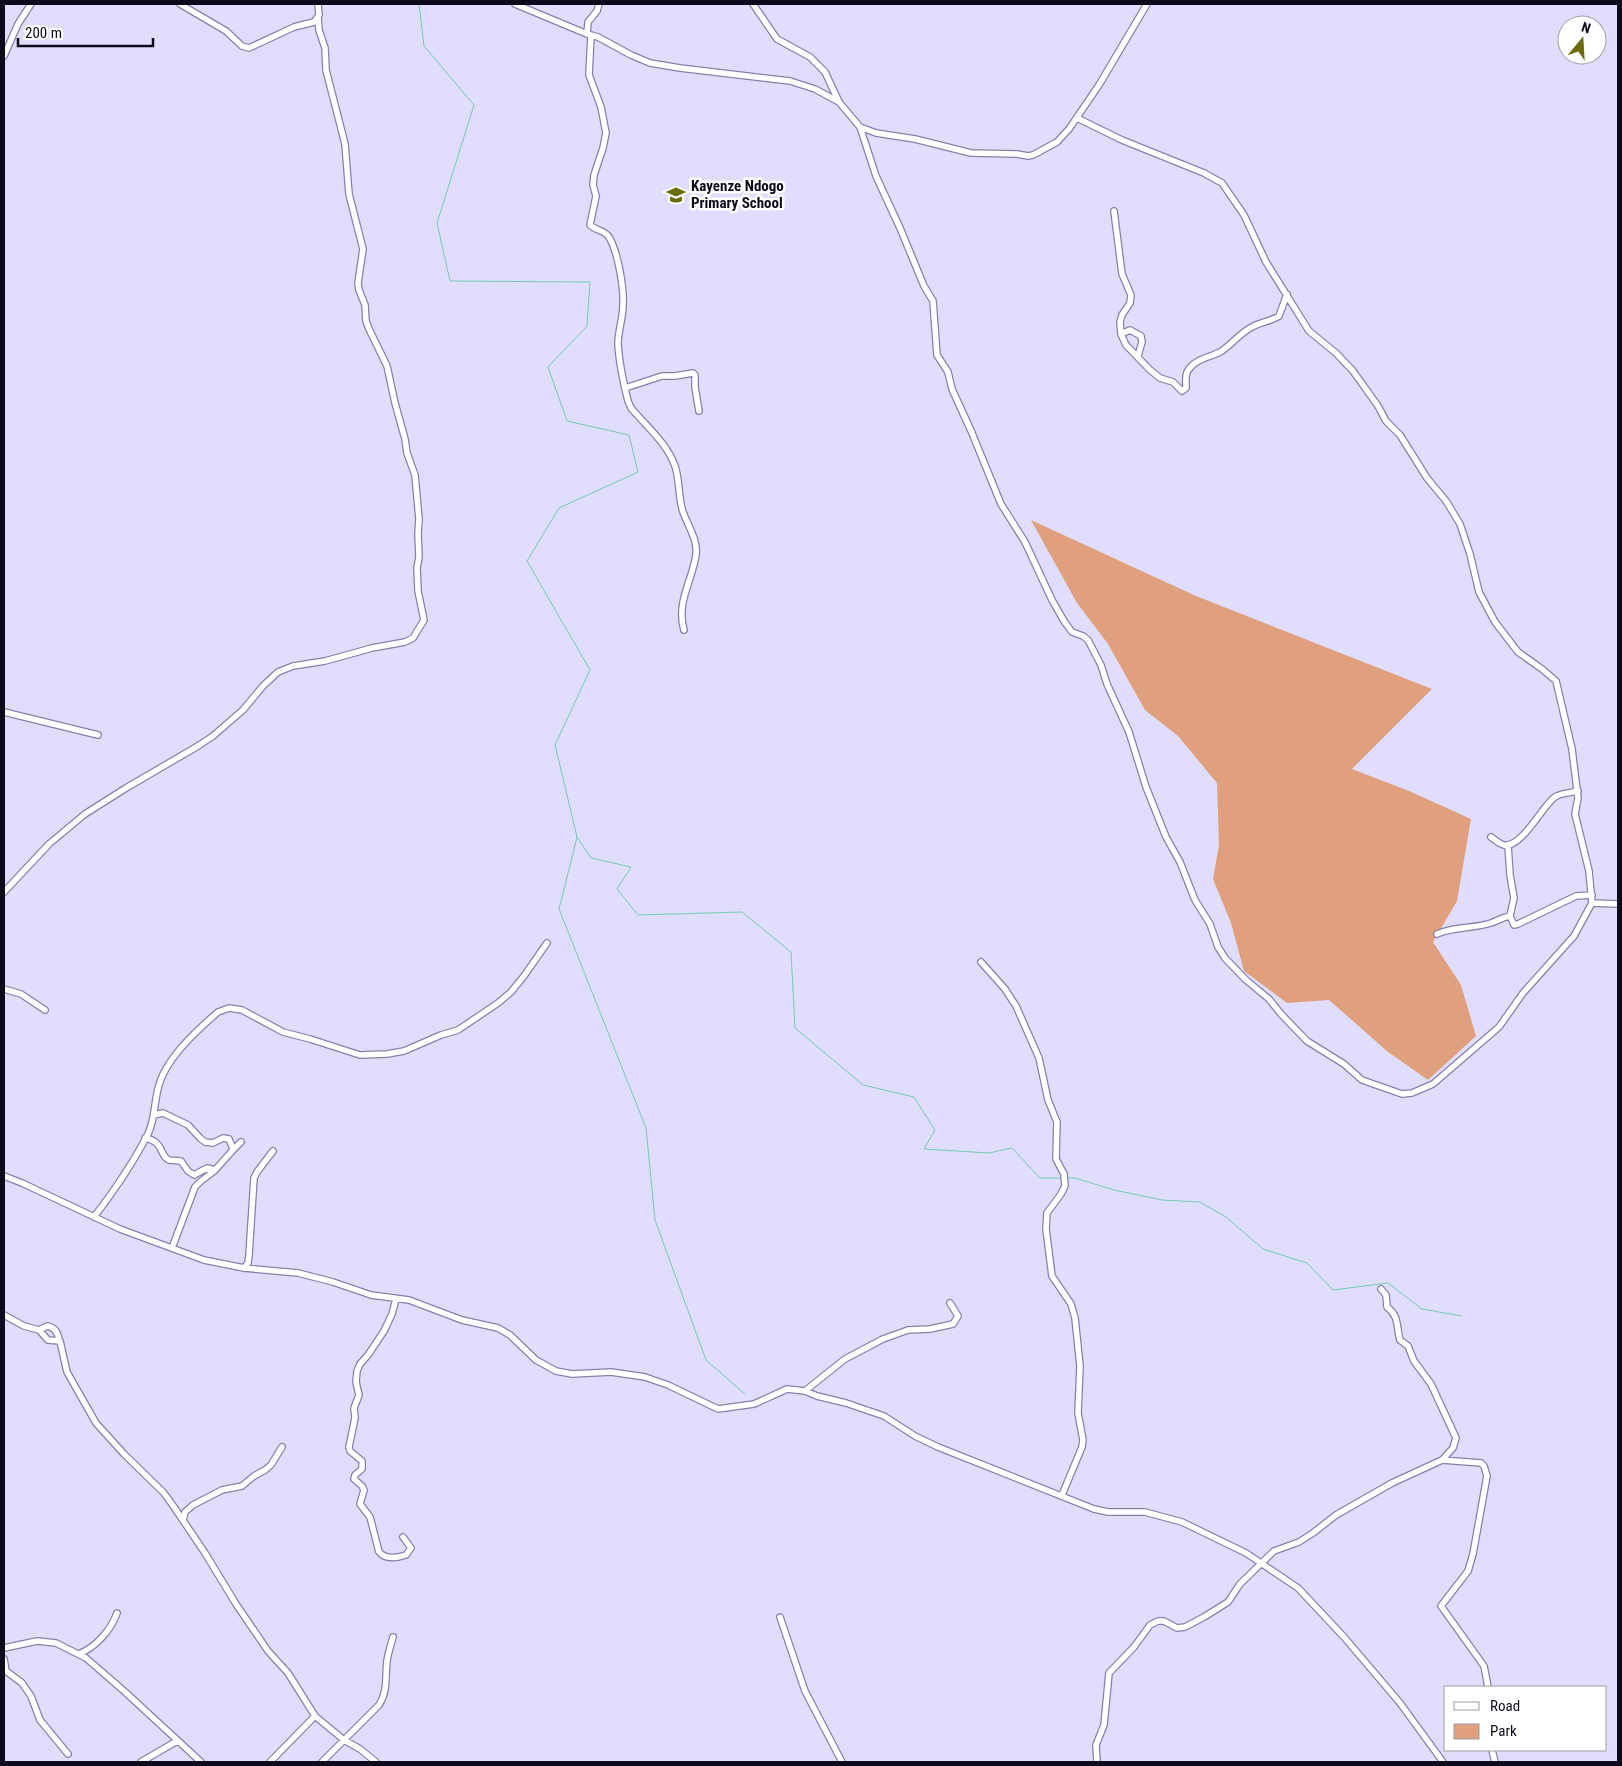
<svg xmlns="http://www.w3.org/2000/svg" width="1622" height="1766" font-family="'Roboto Condensed',sans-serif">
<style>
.green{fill:#e0a07d}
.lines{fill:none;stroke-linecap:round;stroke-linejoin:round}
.stream{stroke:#77cbae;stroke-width:1}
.minor-casing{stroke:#8680ae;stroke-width:8}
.minor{stroke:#fff;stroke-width:5.5}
.labels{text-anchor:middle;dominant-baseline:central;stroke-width:5;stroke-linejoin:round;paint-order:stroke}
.poi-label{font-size:15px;font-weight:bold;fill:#0d0b1b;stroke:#fff;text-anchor:start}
</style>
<rect width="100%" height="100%" fill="#e0defc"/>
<path class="green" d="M1031 520 1196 596 1432 689 1352 769 1409 791 1471 819 1457 901 1433 942 1461 985 1476 1036 1428 1080 1388 1052 1329 1000 1287 1003 1244 971 1231 923 1213 879 1219 845 1217 783 1178 736 1145 710 1108 644 1077 603Z"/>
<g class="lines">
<path class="stream" d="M419 4 424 46 474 105 437 223 450 281 590 282 587 326 548 367 567 421 629 435 638 472 559 508 527 561 590 670 555 745 577 837 591 858 631 867 617 889 638 915 742 912 791 952 795 1028 863 1085 914 1097 935 1130 924 1149 989 1153 1012 1148 1040 1178H1061
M577 837 559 909 646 1128 655 1220 706 1360 745 1394
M1068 1178H1075L1114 1190 1162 1200 1200 1202 1226 1217 1263 1249 1307 1263 1333 1290 1388 1283 1422 1309 1462 1316"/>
<g class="minor-casing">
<path id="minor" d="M180 4 226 31 242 46 249 48 294 27 314 22 319 15 318 4
M515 4 587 34 598 37 631 55 650 63 680 68 790 81 815 89 839 102 860 127 876 176 900 228 924 286 933 301 937 355 948 372 952 389 972 433 1001 504 1025 542 1052 600 1064 621 1072 632 1083 636 1088 640 1101 665 1107 684 1129 732 1146 787 1166 837 1180 862 1195 900 1210 924 1218 947 1225 958 1246 980 1269 999 1281 1014 1307 1041 1344 1064 1362 1080 1402 1094 1412 1093 1433 1084 1499 1027 1523 993 1574 936 1592 903
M753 4 777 39 810 57 825 72 839 102
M587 34 588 22 597 11 599 4
M591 35 589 75 601 107 606 133 603 148 594 175 593 185 596 196 590 225C596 231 605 230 609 237 618 252 624 288 623 305 623 318 618 331 618 344 619 361 624 385 628 401L631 408C646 426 667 443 675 466 680 481 678 497 683 512 688 526 698 540 696 555 692 581 676 603 684 630
M4 56 18 24 31 4
M1077 118 1122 140 1204 173 1222 183 1244 215 1266 262 1309 331 1336 353 1353 371 1378 406 1386 421 1400 435 1427 478 1446 501 1460 524 1470 554 1479 592 1495 622 1518 652 1542 669 1556 681 1572 749 1578 798 1575 814 1589 871 1592 903 1618 904
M860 127 876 133 915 139 971 153 1017 154 1028 156 1033 155 1057 142 1069 129 1099 85 1147 4
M1114 211 1122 274 1131 295 1130 303 1122 315 1120 322 1121 334 1126 345 1150 370 1160 378 1173 382 1182 391 1186 388C1186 382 1185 377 1187 372 1194 359 1208 358 1220 352 1232 345 1240 332 1254 326 1262 322 1271 321 1279 316L1287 294
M1121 334 1130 330 1141 336 1142 342 1138 356
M625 388 662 376H675L693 373 695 375V387L699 411
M4 712 98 735
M1491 837C1495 840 1499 844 1504 845 1522 848 1542 806 1555 797 1560 793 1571 793 1578 791
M1508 845 1510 875 1514 898 1510 916
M4 892 49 844 85 814 126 788 198 746 213 736 243 710 263 686 278 672 293 666 325 661 372 648 405 642 413 638 424 620 418 591 417 568 419 557 418 533 419 519 415 475 407 453 405 439 395 403 387 366 369 329 366 321 365 305 359 290 358 283 363 249 349 194 345 144 326 70 325 48 319 30 318 17
M1437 934C1454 926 1473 929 1491 923 1497 921 1503 917 1510 916L1514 925 1518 924 1576 896 1592 895
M981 962 1005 989 1016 1006 1039 1058 1048 1100 1057 1122 1056 1159 1064 1174 1065 1186 1061 1194 1047 1213 1046 1229 1052 1276 1071 1304 1075 1318 1080 1366 1078 1413 1083 1440 1082 1447 1062 1495
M4 989 21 994 45 1010
M154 1115 163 1113 188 1125 200 1138 205 1142 213 1143 223 1138 229 1139 233 1149
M145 1138C165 1142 159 1156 169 1160 172 1161 177 1160 181 1161L188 1171 194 1175 207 1168 215 1170
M4 1176 22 1183 120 1229 204 1260 244 1268 298 1273 333 1282 371 1295 409 1300 462 1320 498 1328 510 1335 536 1360 556 1371 572 1374 611 1372 645 1377 668 1385 718 1409 754 1404 787 1389 805 1391 817 1396 846 1403 884 1416 915 1436 938 1447 1094 1509 1108 1512H1145L1182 1522 1246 1553 1298 1588 1344 1637 1400 1703 1443 1762
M94 1217C114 1191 133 1163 148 1134 155 1119 154 1104 158 1089 164 1060 196 1031 218 1012L229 1008 242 1010 283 1032 310 1039 360 1055 387 1054 404 1051 441 1035 458 1030 498 1003 511 992 524 976 547 943
M172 1248 195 1187C201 1180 207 1177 214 1171 223 1162 231 1151 241 1142
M244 1268 248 1263 249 1255 254 1178 257 1172 273 1151
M396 1299 392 1314 384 1331 368 1355 360 1364 357 1371 356 1382 359 1395 354 1408 355 1418 349 1447 350 1451 362 1461V1469L355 1475 354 1479 362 1486 364 1490 360 1504 370 1517 379 1552C386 1560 397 1558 406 1555L411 1548 403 1537
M4 1315 24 1326 39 1330 48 1340 60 1341 67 1372 96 1423 124 1454 164 1493 174 1507 205 1553 236 1604 268 1651 288 1673 315 1716 344 1740 360 1749 376 1762
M39 1330 47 1326C55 1327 58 1333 59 1340
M805 1391 845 1359 883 1339 908 1330 930 1329 953 1324 958 1316 950 1303
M1442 1460 1481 1463 1484 1466 1487 1476 1473 1554 1468 1571 1441 1606 1484 1666 1488 1687
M183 1520 185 1512 193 1505 222 1490 242 1486 254 1476 265 1470 271 1465 282 1447
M780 1617 805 1691 842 1762
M4 1648 37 1641 56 1643 86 1658 124 1691 201 1762
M79 1654C96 1647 111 1630 117 1613
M4 1659 6 1671 22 1683 31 1696 40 1720 68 1754
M1492 1750 1495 1762
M141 1762 177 1741
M270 1762 315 1716
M322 1762 379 1705C388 1691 385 1678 387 1661 388 1653 391 1645 393 1637
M1097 1762 1096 1745 1104 1725 1109 1673 1134 1647 1150 1625 1158 1621H1164L1177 1628 1185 1627 1204 1617 1228 1602 1240 1584 1274 1551 1299 1542 1313 1533 1336 1515 1392 1483 1442 1460 1453 1448 1456 1438 1431 1384 1414 1361 1408 1346 1400 1340C1396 1327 1400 1317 1387 1307L1386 1295 1381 1289"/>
</g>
<use href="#minor" class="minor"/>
</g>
<defs>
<g id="school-bare" transform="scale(1.5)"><path d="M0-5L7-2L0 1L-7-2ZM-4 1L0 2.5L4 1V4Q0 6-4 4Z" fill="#6c6c0c" stroke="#fff" stroke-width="2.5" paint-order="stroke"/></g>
</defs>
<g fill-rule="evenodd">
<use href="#school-bare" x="676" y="195"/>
</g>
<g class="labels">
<g class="poi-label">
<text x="691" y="186">Kayenze Ndogo<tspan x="691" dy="17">Primary School</tspan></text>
</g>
</g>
<rect width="1622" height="1766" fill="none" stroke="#0d0b1b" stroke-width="10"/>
<rect x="1444" y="1686" width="162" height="65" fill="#ffffff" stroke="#9e9da4"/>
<rect x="1454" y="1702" width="25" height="8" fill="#ffffff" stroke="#9e9da4"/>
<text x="1490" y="1711" font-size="15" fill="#0d0b1b">Road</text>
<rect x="1454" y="1724" width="25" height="15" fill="#e0a07d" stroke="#9e9da4"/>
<text x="1490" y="1736" font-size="15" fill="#0d0b1b">Park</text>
<g transform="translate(1582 40) rotate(18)"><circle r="24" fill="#ffffff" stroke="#9e9da4"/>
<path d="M0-4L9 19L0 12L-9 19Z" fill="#6c6c0c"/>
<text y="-8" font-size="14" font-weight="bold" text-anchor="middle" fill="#0d0b1b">N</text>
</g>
<path d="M18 38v8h135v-8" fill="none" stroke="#0d0b1b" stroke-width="2.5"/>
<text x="25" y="38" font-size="15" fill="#0d0b1b" stroke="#ffffff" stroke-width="4" paint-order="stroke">200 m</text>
</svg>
